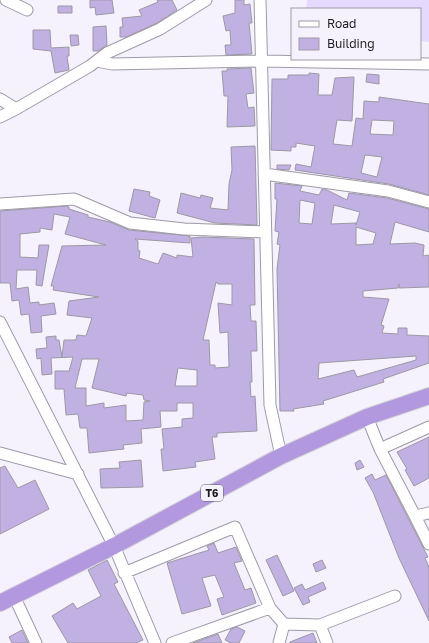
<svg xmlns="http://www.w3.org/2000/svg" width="429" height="643" font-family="'Golos Text',sans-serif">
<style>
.green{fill:#e5d9fe}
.building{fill:#c1b1e2;stroke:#9c98a5;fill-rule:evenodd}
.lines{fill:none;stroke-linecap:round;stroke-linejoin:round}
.minor-casing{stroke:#9e9aa7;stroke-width:13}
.highway-casing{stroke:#d2d1d2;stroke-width:18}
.minor{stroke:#fff;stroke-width:11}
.highway{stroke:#b198df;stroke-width:16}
.labels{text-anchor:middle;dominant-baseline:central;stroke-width:3.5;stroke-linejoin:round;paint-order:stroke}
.shield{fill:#f5f2fd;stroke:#5e5c62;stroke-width:1}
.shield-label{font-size:10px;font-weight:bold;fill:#1d1b20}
</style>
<rect width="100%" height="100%" fill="#f5f2fd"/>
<path class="green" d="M307 0H429V42L420 41V9H306Z"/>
<path class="building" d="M90 0H112L114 13 96 15 95 7 90 8Z
M157 0H172L177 10 157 23 126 37H120V27H123L122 18 142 16 139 10 158 2Z
M235 0H244V5L250 4 252 23H249L252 54 226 55 225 45H231L230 30 226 31 223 16 235 13Z
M58 6H72V13H58Z
M106 26 107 45 98 51H93V27Z
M33 30H50L51 48 69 47V56H67L69 70 55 73 51 51 33 49Z
M70 35H78L79 45 71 46Z
M251 68 254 93 246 94 248 108 254 107 255 126 227 127 228 96H224L222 71H227V69Z
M309 73 319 74 318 95H332L335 78 354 77 352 121 337 120 333 144 352 146 356 118 363 119 364 101 379 102V97L429 104V195L389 184 295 170 296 164 311 167 315 146 296 143V147H291V151L271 150 272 79H288V75H309ZM372 120 394 121 393 135 370 134ZM365 155 382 157 377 177 361 173Z
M367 74 379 75V84L366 82Z
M255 146 257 225 215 223 177 213 181 193 200 198 201 195 213 198 210 208 228 210 229 184 232 170 231 147Z
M277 165H291L289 170 277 169Z
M275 183 302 186 300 191 319 195 322 189H325L347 200 349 193 387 198 429 209V232L395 222 390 244 415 243 424 245 423 256 429 255V287L399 288V284L398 288 363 291V297L389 299 381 325 384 326 382 333 398 334V328H407V335L429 336V363L383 379 384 382 323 401 324 404 293 409 294 411H280L277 269 280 245 277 244 279 232 275 231 277 199H275ZM300 200 315 203 312 224 299 223ZM334 205 360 212 356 225V223L331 224ZM356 227 376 233 373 244 356 245ZM416 356V360L357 377 354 370 318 379 319 363Z
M134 189 150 192 149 196 160 200 155 218 129 211Z
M67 206 69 207V209L88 215V217L110 222 129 230 190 236V243L135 239 138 241V250L140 251 139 258 158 264 163 253 177 258V255L193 257 191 238 203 237 254 239 255 305H250L251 321H256L257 351H251L252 382H250L251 397 255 396 257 431 217 433V437H212L215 459 195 462 196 467 163 471 161 449H164L162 429 182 427V419L193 418V403H177V411H160L161 427 141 429 142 443 123 445 124 449 89 453 87 428H80L78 414 66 415 64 389H55V371H69L73 357 51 358 52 374 42 375 41 358 37 359 36 349 47 348 46 337 56 336V340H59L62 357 64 340H76L77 335 86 336 92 318 67 315 69 301 99 297 53 290 54 286H51L62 246 106 245 65 234 70 217 54 214 52 230 40 228V232L20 234V257L38 258 39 245H49L42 286 36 285 37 270H17L16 289 28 287 30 303 39 302V305L54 303 56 314 41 316 42 332 31 333 29 314 21 315 19 300 12 301 10 283H0V211ZM216 282 218 284H232V305L218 303 220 333 228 332 229 367 215 368V365H210L209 340H203ZM82 359H99L92 388 126 396 127 393 143 395 144 400 150 401 144 402 143 420 126 421V405L104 408V403L86 406V388H75ZM178 368 197 370V386H175Z
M429 437V478L414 486 405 470 407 469 397 452Z
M141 460 143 487 101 488 100 469 120 468 119 462Z
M360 460 364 467 357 470 355 463Z
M5 466 18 488 35 480 49 509 0 534V468Z
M372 474 375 480 386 475 428 557 425 558 429 567V621L399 558 373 492 365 478Z
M214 543 218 553 236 547 242 561 234 563 245 590 251 588 256 603 222 615 217 599 224 597 215 575 202 578 211 606 182 614 167 563 209 550 207 546Z
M277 555 294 591 283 596 266 560Z
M107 560 118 582 114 584 143 640 136 643H68L52 616 73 603 77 609 101 596 88 570Z
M322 560 326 568 316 572 313 564Z
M323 582 326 589 308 597 310 602 303 605 294 588 302 584 305 590Z
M237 627 245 631 239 643H231L225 640 231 629Z
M22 630 28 643H12L9 637Z
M313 633 317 643H290V642Z
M218 634 222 643H193Z"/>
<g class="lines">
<g class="minor-casing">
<path id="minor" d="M6 0 27 10
M260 0 270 405 281 456
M97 61 112 64 262 61 429 64
M0 99 16 109
M0 117 16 109 90 66 107 53 160 29 206 0
M264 174 388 191 429 202
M0 204 74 199 130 223 184 229 265 232
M0 322 114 546 155 643
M367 417 380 449 415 516 429 513
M380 449 429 427
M0 453 78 474
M415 516 429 544
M124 573 235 527 270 608 284 624 320 625 395 596
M14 596 36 643
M320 625 327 643
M172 643 270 608
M279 643 284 624"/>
</g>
<g class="highway-casing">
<path id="highway" d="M0 603 114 546 281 456 367 417 429 396"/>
</g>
<use href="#minor" class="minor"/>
<use href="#highway" class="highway"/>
</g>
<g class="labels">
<rect class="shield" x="201" y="485" width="22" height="16" rx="3"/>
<g class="shield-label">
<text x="212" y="493">T6</text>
</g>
</g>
<rect x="291" y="8" width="130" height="52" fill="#f5f2fd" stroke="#9f9ca5"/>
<rect x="299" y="21" width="20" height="6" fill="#ffffff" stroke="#9f9ca5"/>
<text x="327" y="28" font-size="12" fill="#1d1b20">Road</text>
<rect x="299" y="38" width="20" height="12" fill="#c1b1e2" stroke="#9f9ca5"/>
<text x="327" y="48" font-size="12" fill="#1d1b20">Building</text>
</svg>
